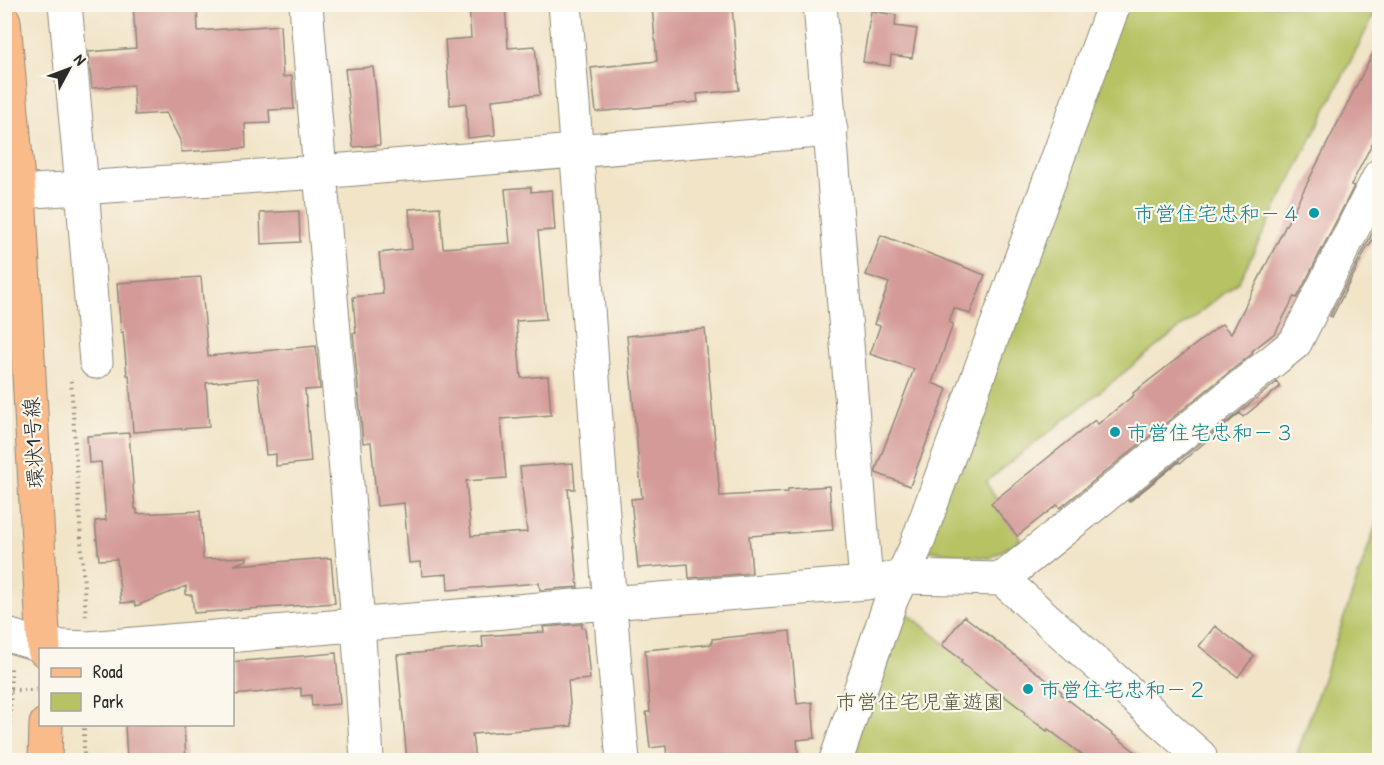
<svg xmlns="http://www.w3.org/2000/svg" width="1384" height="765" font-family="'Patrick Hand','Klee One',sans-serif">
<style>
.green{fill:#b6c264;stroke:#707648;stroke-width:1.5}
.building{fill:#d49a97}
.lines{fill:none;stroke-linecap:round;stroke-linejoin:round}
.minor-casing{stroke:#8e8879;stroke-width:35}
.major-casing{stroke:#8e8879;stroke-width:35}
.path{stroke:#8e8879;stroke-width:4;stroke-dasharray:1.5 4.5;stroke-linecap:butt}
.minor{stroke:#fff;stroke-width:33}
.major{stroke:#fabb8b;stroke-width:33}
.culture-dot{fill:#0f9aa8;stroke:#fbf7ec;stroke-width:2}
.labels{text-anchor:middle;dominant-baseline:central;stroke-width:4.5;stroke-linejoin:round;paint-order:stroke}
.culture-label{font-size:21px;fill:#0d838f;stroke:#fbf7ec;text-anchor:start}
.street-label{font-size:21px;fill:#2b2b2b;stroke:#fbf7ec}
.park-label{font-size:21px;fill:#55583c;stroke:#fbf7ec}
</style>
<rect width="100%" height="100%" fill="#fbf7ec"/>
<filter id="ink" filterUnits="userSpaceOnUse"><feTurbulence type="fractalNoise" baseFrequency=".0167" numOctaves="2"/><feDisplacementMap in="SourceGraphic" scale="12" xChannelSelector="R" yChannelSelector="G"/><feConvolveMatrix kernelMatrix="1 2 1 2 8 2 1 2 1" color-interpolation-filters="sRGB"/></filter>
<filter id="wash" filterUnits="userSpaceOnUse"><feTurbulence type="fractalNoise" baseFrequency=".008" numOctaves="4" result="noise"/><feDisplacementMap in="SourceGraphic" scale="24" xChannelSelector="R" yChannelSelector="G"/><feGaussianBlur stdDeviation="1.35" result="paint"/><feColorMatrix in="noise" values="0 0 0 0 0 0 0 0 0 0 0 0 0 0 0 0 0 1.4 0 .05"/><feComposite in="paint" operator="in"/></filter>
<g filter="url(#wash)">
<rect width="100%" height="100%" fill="#f1e4c7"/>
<path class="green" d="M1114 5H1379L1239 281 986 482 1021 540 990 558 915 549Z
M1379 516V760H1295Z
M891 600 1089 760H836Z"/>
<g id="blocks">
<path class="building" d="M133 4H197L198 31 280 25 283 77 292 76 294 109 269 110 270 123 245 124 246 148 182 152 180 140 166 113 135 115 133 85 92 88 88 52 136 48Z
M469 4H505L508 48 535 46 540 95 492 100 495 135 468 138 466 103 450 105 445 40 471 38Z
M682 4H728V8L732 7 739 90 697 94 698 102 596 112 591 68 657 61 652 7Z
M871 11 896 15 895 26 917 29 912 58 891 55 890 66 863 62Z
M1380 39V128L1351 185 1354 186 1297 298 1294 297 1276 332 1252 351 1253 353 1060 508 1057 505 1017 536 991 503 1095 420 1098 424 1134 395 1133 393 1222 324 1231 334Z
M373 67 376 91 380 145 353 147 345 69Z
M531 187V192L552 190 555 230 538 231 546 319 516 321 521 378 548 376 551 415 501 419 506 478 466 481 471 536 527 532 520 467 573 463 575 489H568L578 587 540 590 539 583 448 590 447 574 422 576 421 562 409 563 404 503 377 506 371 442 363 443 354 343 353 333H356L353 297 383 294 379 253 412 249 409 209 440 207 443 248 510 243 505 189Z
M299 211 300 242 261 244 260 213Z
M1380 218V225L1369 246H1368L1332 317 1330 316Z
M881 235 985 275 970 314 954 308 949 322 953 324 932 383 947 389 910 486 876 473V469L914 369 870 354 880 326 874 324 889 283 866 275Z
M201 277 208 356 316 346 320 389 305 390 311 462 276 466V454L266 455 258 378 206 383 209 427 133 432 129 375H127L123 332H121L117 283Z
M705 329 720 496 788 492V489L829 486 833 530 749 536 752 573 689 578 688 564 638 568 631 499 642 498 627 336Z
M1277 382 1280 387 1243 417 1240 413 1180 463 1179 462 1129 502 1128 501Z
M129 433 135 509H137V514L200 511 203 559 247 557V560L234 565 331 558 335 603 194 613 192 595H186V586L136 606 134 602 121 603 117 559 99 560 95 521 106 520 101 462 89 463 87 436Z
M964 616 1062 692 1061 694 1146 760H1089L1048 729 1047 731 1024 714 1025 712 960 662 962 660 942 645Z
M582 624V628H585L590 679 568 681 572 726 472 734 475 760H407L397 655 483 647 482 636 544 632 543 627Z
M1215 626 1254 656 1238 677 1199 646Z
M790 631 797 704 812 702 815 738 797 740 799 760H667L666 746 650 748 646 712H650L645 650 712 644V639Z
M336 653 340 704 312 706 311 695 301 696V688L234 695 232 662Z
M125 724H184L186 760H127Z"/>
</g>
</g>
<g filter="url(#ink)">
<use href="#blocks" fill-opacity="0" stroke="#8e8879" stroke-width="1.5"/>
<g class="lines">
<g class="minor-casing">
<path id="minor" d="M65 4 82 187 96 362
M306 4C326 257 352 508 367 760
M565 4C586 256 600 509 623 760
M820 4 866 583
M4 193 319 172 831 130
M1002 579 1200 756 1198 760
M4 634 44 646 88 648 608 603 866 583 903 577 1002 579 1295 343 1380 175
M836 760 891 600 915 549 1114 4"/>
</g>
<g class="major-casing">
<path id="major" d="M4 21 19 192 44 650
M45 760 46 724"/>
</g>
<path class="path" d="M71 381 86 619
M4 551 6 565
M11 690H40
M9 760 11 668
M84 760V724"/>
<use href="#minor" class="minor"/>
<use href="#major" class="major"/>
</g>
</g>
<g class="culture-dot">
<circle cx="1314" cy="213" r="6"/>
<circle cx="1115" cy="432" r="6"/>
<circle cx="1028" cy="689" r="6"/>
</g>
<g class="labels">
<g class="culture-label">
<text x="1302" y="213" text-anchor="end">市営住宅忠和－４</text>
<text x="1127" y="432">市営住宅忠和－３</text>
<text x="1040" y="689">市営住宅忠和－２</text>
</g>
<g class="street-label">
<text transform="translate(33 443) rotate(-93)">環状1号線</text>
</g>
<g class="park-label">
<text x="920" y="701">市営住宅児童遊園</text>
</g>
</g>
<rect width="1384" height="765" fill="none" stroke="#fbf7ec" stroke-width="24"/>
<rect x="39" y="648" width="195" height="78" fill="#fbf7ec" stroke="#a8a59f" stroke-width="1.5"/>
<rect x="51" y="668" width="30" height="9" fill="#fabb8b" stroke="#a8a59f" stroke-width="1.5"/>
<text x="93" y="678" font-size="18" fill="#2b2b2b">Road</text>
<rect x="51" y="693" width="30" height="18" fill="#b6c264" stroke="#a8a59f" stroke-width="1.5"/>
<text x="93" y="708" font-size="18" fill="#2b2b2b">Park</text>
<g transform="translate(69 69) rotate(49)" stroke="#fbf7ec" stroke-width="4.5" paint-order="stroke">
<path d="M0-4.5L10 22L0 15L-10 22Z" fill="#2b2b2b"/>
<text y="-9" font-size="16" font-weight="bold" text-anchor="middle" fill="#2b2b2b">N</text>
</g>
</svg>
